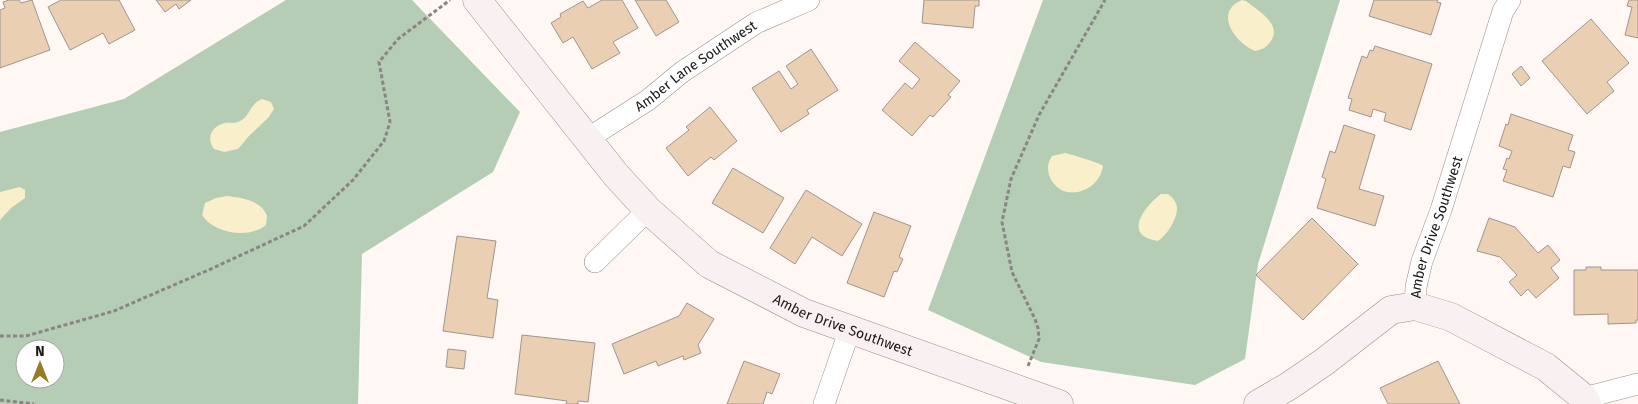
<svg xmlns="http://www.w3.org/2000/svg" width="1638" height="404" font-family="'Fira Sans',sans-serif">
<style>
.green{fill:#b5cdb5;fill-rule:evenodd}
.sand{fill:#f9efca}
.building{fill:#ebcfb3;stroke:#9d968f}
.lines{fill:none;stroke-linecap:round;stroke-linejoin:round}
.street-casing{stroke:#988f8a;stroke-width:22}
.secondary-casing{stroke:#988f8a;stroke-width:29}
.path{stroke:#8a8583;stroke-width:3;stroke-dasharray:4 2.5;stroke-linecap:butt}
.street{stroke:#fff;stroke-width:21}
.secondary{stroke:#f9f1f1;stroke-width:28}
.labels{text-anchor:middle;dominant-baseline:central;stroke-width:5;stroke-linejoin:round;paint-order:stroke}
.street-label{font-size:14px;fill:#1a1715;stroke:#fff}
</style>
<rect width="100%" height="100%" fill="#fef7f4"/>
<path class="green" d="M286 0H412L520 112 493 172 362 254 358 404H0V132L124 99ZM25 349H55V379H25Z
M1043 0H1340L1258 264 1245 359 1195 385 1041 362 928 310Z"/>
<path class="sand" d="M1242 0 1246 1C1258 11 1282 23 1271 41 1267 47 1262 50 1255 51 1235 43 1213 12 1242 0Z
M262 99 271 102 274 109 268 118 249 136 238 149 224 152 214 149C206 139 211 126 225 123 230 122 235 124 240 121 251 116 248 105 262 99Z
M1065 153C1070 154 1100 163 1103 166 1099 194 1059 204 1049 175 1047 167 1048 162 1052 156Z
M20 187 25 190V198L11 208 0 220V192Z
M1161 194H1168C1172 197 1176 201 1177 207 1178 218 1167 235 1158 241 1122 236 1144 207 1161 194Z
M227 196C242 198 261 200 267 216L266 225C249 239 214 234 202 215L205 203 216 198Z"/>
<path class="building" d="M9 0H19L21 3 32 0 50 50 0 68V10L5 8 3 2Z
M61 0H119L135 30 109 44 103 33 70 50 48 7Z
M156 0H191L179 9 176 4 165 12Z
M602 0H622L638 28 613 42 620 53 592 69 573 37 563 43 551 23 561 17 560 14 583 1 588 8Z
M635 0H666L679 22 656 36Z
M924 0H979V6H975L973 28 922 23Z
M1374 0H1438L1437 2 1441 3 1431 35 1369 16Z
M1629 0H1638V38L1625 35 1632 7 1627 6Z
M1591 19 1629 63 1607 82 1614 91 1587 114 1542 61Z
M915 42 960 81 948 95 951 97 933 117 930 115 912 136 882 110 905 83 912 89 920 79 899 61Z
M1375 46 1432 64 1411 130 1384 121 1386 113 1373 109 1371 117 1349 110 1352 99 1348 98 1362 56 1367 58 1370 50 1373 51Z
M811 49 838 90 807 110 809 114 781 132 752 88 779 71 791 89 798 84 786 66Z
M1521 66 1530 78 1521 86 1512 74Z
M710 107 737 141 714 160 711 157 688 176 666 148 689 130 686 127Z
M1511 114 1573 135 1568 150 1575 152 1570 168 1563 166 1553 197 1503 181 1507 170 1503 169 1507 158 1509 159 1512 151 1499 146 1506 124 1508 125Z
M1344 125 1375 135 1359 189 1384 196 1375 226 1317 208 1326 179 1322 177 1330 151 1335 153Z
M733 168 784 198 763 233 712 203Z
M806 190 862 224 842 256 812 237 795 264 770 248Z
M874 212 911 226 899 257 903 259 897 272 894 271 884 297 847 283Z
M1312 218 1358 264 1303 320 1256 275Z
M1489 218 1515 227 1538 253 1548 245 1560 260 1551 268 1559 278 1536 298 1528 289 1521 296 1509 282 1517 275 1500 257 1477 251Z
M457 236 496 241 487 298 498 300 493 338 443 331Z
M1586 267H1601V270H1638V320H1636V323L1608 324V314L1574 315V270H1586Z
M687 303 714 319 698 345 701 353 684 360 683 356 658 366 656 361 624 374 612 344 679 316Z
M522 335 595 343 588 402 578 401V404H566L567 401 515 394Z
M448 349 466 351 464 369 446 367Z
M744 361 780 374 772 394 767 392 763 404H727Z
M1438 361 1460 404H1388L1380 388Z"/>
<g class="lines">
<g class="street-casing">
<g id="street">
<path id="s1" d="M587 139 648 100 682 72 756 23 809 0"/>
<path d="M595 262 648 210"/>
<path id="s2" d="M1415 306 1416 287 1422 261 1441 210 1503 11 1510 0"/>
<path d="M1584 398 1638 384"/>
<path d="M824 404 850 329"/>
</g>
</g>
<g class="secondary-casing">
<g id="secondary">
<path id="s3" d="M477 0 616 175 648 210 709 264 804 313 1059 404"/>
<path d="M1258 404 1289 386 1324 362 1391 310 1415 306 1451 317 1546 367 1584 398 1587 404"/>
</g>
</g>
<path class="path" d="M0 336H26L114 311 213 268 304 226 353 180 384 141 390 122 379 62 398 39 450 0
M1028 366 1039 339 1038 328 1035 319 1012 272 1002 222 1011 179 1039 115 1105 0
M0 400 34 404"/>
<use href="#street" class="street"/>
<use href="#secondary" class="secondary"/>
</g>
<g class="labels">
<g class="street-label">
<text stroke="none"><textPath href="#s1" startOffset="131">Amber Lane Southwest</textPath></text>
<text stroke="none"><textPath href="#s2" startOffset="82">Amber Drive Southwest</textPath></text>
<text stroke="none"><textPath href="#s3" startOffset="500">Amber Drive Southwest</textPath></text>
</g>
</g>
<g transform="translate(40 364)"><circle r="24" fill="#ffffff" stroke="#a3a2a1"/>
<path d="M0-4L9 19L0 12L-9 19Z" fill="#967c23"/>
<text y="-8" font-size="14" font-weight="bold" text-anchor="middle" fill="#1a1715">N</text>
</g>
</svg>
